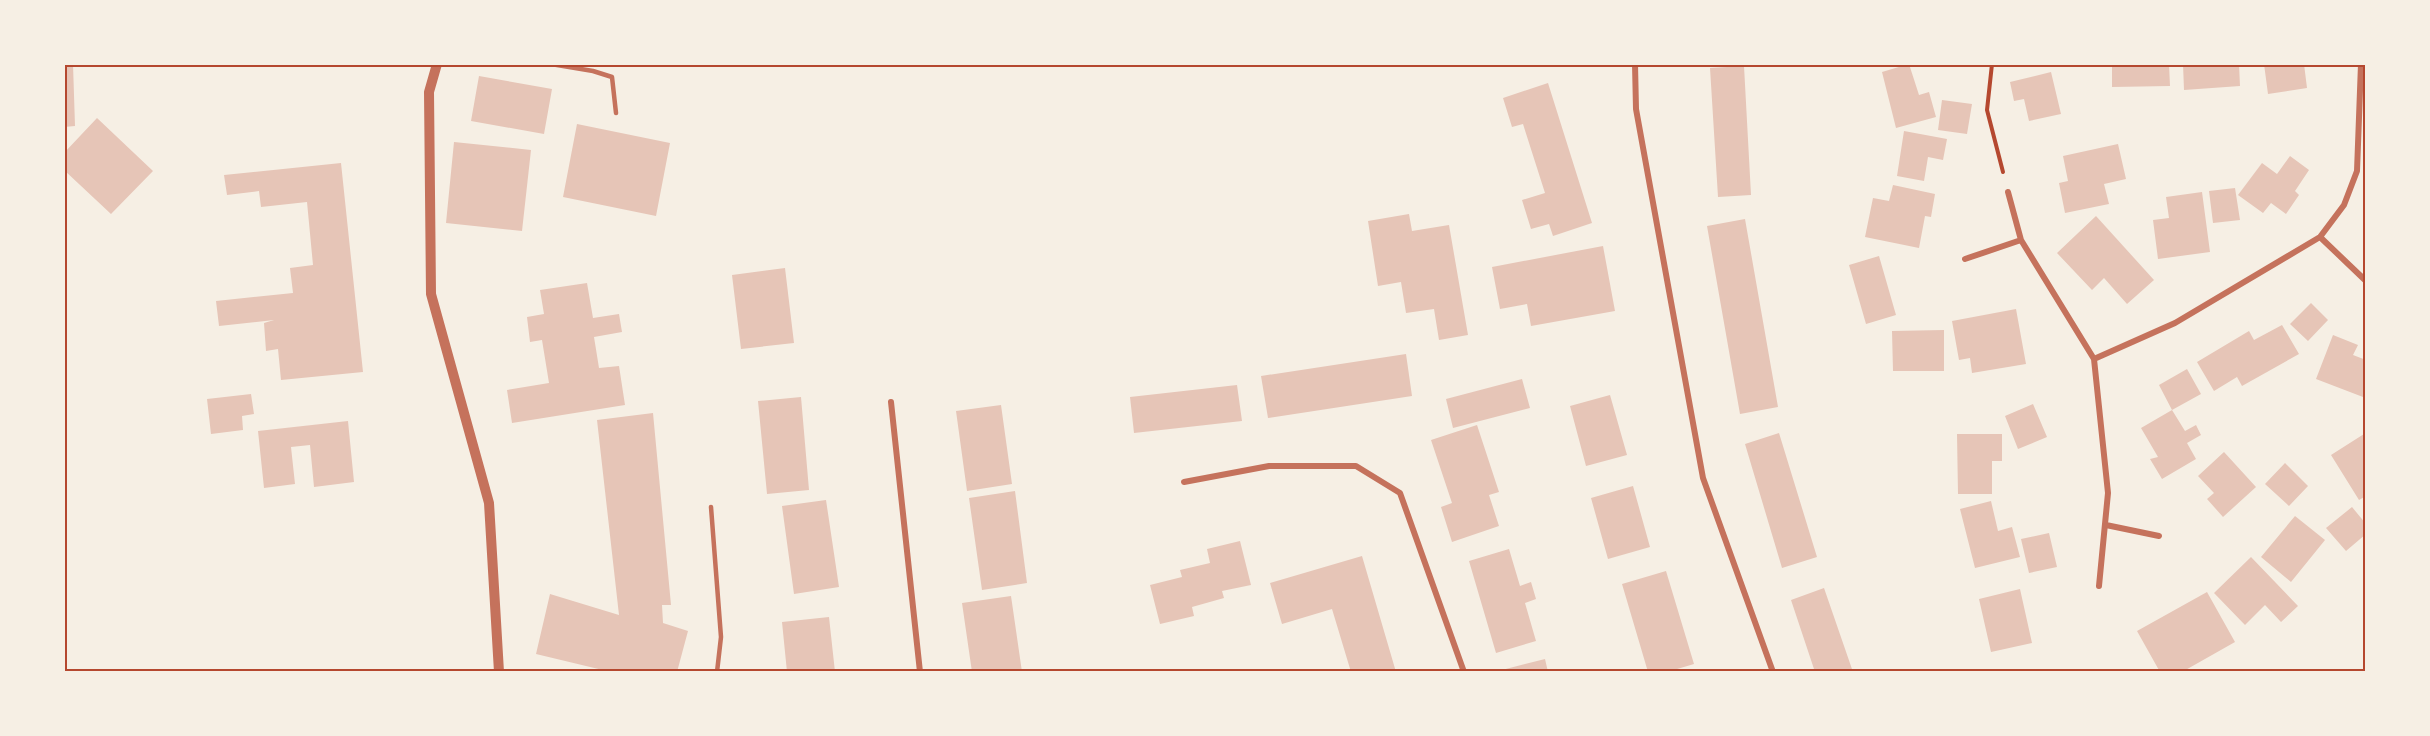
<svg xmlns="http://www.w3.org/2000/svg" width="2430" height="736" font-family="'Libre Baskerville',serif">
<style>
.building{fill:#e6c5b7}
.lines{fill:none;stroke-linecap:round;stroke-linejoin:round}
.path{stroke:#b5482f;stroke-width:4}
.service{stroke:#c5725c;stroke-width:4.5}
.minor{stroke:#c5725c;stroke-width:6}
.tertiary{stroke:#c5725c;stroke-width:10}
.neatline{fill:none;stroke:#b5482f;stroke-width:2}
</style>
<rect width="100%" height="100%" fill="#f6efe4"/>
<path class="building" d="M64 64H73L75 126 64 127Z
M1909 64 1919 95 1929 92 1936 117 1896 128 1882 72Z
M2112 64H2169L2170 86 2112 87Z
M2183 64H2239L2240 86 2184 90Z
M2264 64H2304L2307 88 2268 94Z
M1744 66 1751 195 1718 197 1710 68Z
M2051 72 2061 114 2029 121 2024 99 2014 101 2010 82Z
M479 76 552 89 544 134 471 121Z
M1548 83 1592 223 1553 236 1549 224 1531 229 1522 200 1545 193 1523 124 1512 127 1503 98Z
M1942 100 1972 104 1967 134 1938 130Z
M97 118 153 171 111 214 64 170V153Z
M577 124 670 143 656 216 563 197Z
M1904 131 1947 139 1943 160 1928 157 1924 181 1897 176Z
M454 142 531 150 522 231 446 223Z
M2118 144 2126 179 2104 184 2109 204 2065 213 2059 183 2068 181 2063 156Z
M2290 156 2309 170 2295 191 2299 195 2286 214 2271 203 2263 213 2238 195 2262 163 2277 174Z
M341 163 363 372 281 380 278 349 266 351 264 323 274 320 219 326 216 301 293 293 290 268 313 265 307 202 261 207 259 191 227 195 224 175Z
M1893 185 1935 194 1931 217 1925 216 1919 248 1865 237 1873 198 1889 201Z
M2235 188 2240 220 2213 223 2209 191Z
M2202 192 2210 252 2158 259 2153 220 2169 218 2166 197Z
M1409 214 1412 231 1449 225 1468 335 1439 340 1434 309 1406 313 1401 282 1378 286 1368 221Z
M2096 216 2154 280 2127 304 2104 278 2092 290 2057 253Z
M1745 219 1778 407 1740 414 1707 226Z
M1603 246 1615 311 1531 326 1527 304 1500 309 1492 267Z
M1879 256 1896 315 1866 324 1849 265Z
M785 268 794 343 741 349 732 275Z
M587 283 593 318 619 314 622 332 594 337 599 368 619 366 625 405 512 423 507 390 549 383 542 340 530 342 527 317 544 314 540 290Z
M2311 303 2328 320 2308 341 2290 324Z
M2016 309 2026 364 1972 373 1970 358 1959 360 1952 321Z
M2282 325 2299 354 2242 386 2237 377 2214 391 2197 362 2249 331 2254 340Z
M1944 330V371H1893L1892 331Z
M2333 335 2358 345 2353 355 2366 360V392L2363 397 2316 379Z
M1406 354 1412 396 1268 418 1261 376Z
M2187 369 2201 394 2172 410 2159 385Z
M1522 379 1530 408 1453 428 1446 399Z
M1237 385 1242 421 1134 433 1130 397Z
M251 394 254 414 242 416 243 430 211 434 207 399Z
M1610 395 1627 455 1586 466 1570 406Z
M801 397 809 490 767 494 758 401Z
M2033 404 2047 437 2018 449 2005 416Z
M1001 405 1012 484 967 491 956 411Z
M2172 410 2185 431 2196 425 2201 435 2187 443 2196 459 2162 479 2150 459 2158 457 2141 428Z
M653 413 671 605H662L663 623 688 631 677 672H611L536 654 550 594 619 615 597 420Z
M348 421 354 482 314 487 310 445 291 447 295 484 264 488 258 431Z
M1477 425 1499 492 1489 495 1499 526 1452 542 1441 507 1452 503 1431 440Z
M1779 433 1817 557 1782 568 1745 444Z
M1957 434H2002V461H1992V494H1958Z
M2364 434 2366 496 2359 500 2331 455Z
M2224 452 2256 487 2223 517 2207 499 2214 493 2198 476Z
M2285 463 2308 486 2289 506 2265 484Z
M1633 486 1650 547 1608 559 1591 498Z
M1015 491 1027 583 982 590 969 498Z
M826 500 839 587 794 594 782 506Z
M1991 501 1998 531 2012 527 2020 557 1975 568 1960 509Z
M2352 507 2366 524V534L2346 551 2326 528Z
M2295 516 2325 540 2291 582 2261 557Z
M2049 533 2057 567 2029 573 2021 539Z
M1240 541 1251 585 1222 591 1224 598 1192 607 1194 616 1160 624 1150 585 1182 577 1180 570 1210 563 1207 549Z
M1509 549 1520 586 1531 582 1536 599 1525 603 1536 641 1496 653 1469 561Z
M1362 556 1396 672H1351L1332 609 1282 624 1270 583Z
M2251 557 2298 606 2281 622 2265 605 2245 625 2214 593Z
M1666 571 1694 664 1667 672H1648L1622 584Z
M1824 588 1853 672H1815L1791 600Z
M2020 589 2032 643 1991 652 1979 599Z
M2207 592 2235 642 2182 672H2160L2137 631Z
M1011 596 1022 672H972L962 603Z
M829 617 835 672H787L782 622Z
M1545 659 1548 672H1499L1498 671Z"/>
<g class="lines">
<path class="path" d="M1992 64 1987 110 2003 172"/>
<path class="service" d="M551 64 593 71 612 77 616 113
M711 507 721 637 717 672"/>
<path class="minor" d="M1635 64 1636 109 1703 478 1773 672
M2008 192 2021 240 2094 359 2108 493 2099 586
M2320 237 2366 281
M1965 259 2021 240
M2094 359 2175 323 2320 237 2344 205 2357 171 2361 64
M891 402 920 672
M1184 482 1269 466H1356L1400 493 1464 672
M2106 525 2159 536"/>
<path class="tertiary" d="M437 64 429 92 431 294 489 503 499 672"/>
</g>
<rect width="2430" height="736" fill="none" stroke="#f6efe4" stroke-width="132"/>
<rect x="66" y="66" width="2298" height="604" class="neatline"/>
</svg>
